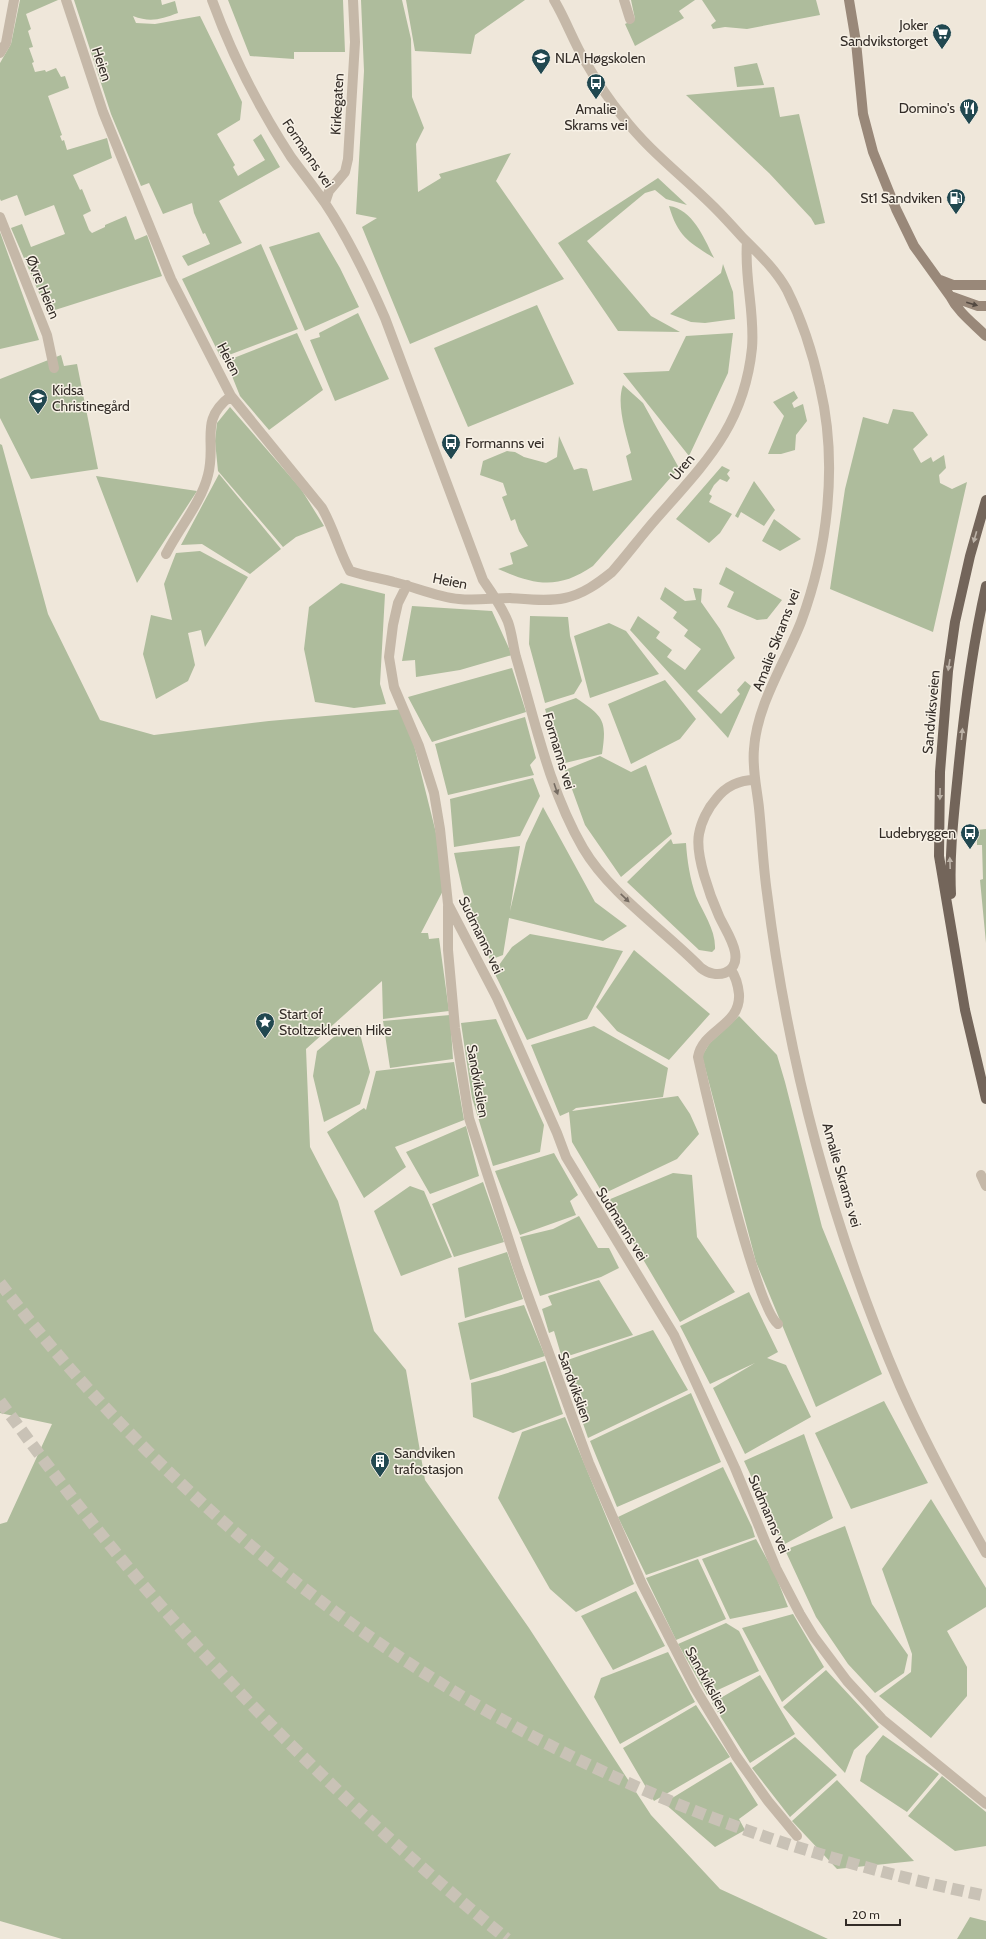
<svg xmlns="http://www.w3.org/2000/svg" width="986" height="1939" font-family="Cabin,sans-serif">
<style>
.green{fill:#aebc9c}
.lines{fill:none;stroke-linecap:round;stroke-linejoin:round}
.highway-tunnel{stroke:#c9c2b6;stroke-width:12;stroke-dasharray:12 6;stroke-linecap:butt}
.street{stroke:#c5b8a8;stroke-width:10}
.secondary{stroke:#998879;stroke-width:10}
.primary{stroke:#73655a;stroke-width:10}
.oneway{fill:#524840}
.oneway2{fill:#bcb2a7}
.oneway3{fill:#756b61}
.labels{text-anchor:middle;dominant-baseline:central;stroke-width:3;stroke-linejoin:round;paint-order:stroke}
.poi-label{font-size:14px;fill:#332c27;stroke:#f7f1e6;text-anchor:start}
.street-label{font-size:14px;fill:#332c27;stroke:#f7f1e6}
</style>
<rect width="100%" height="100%" fill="#efe7da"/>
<path class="green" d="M20 0H58L26 14 31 29 28 31 33 47 29 48 34 62 32 63 35 72 45 70 46 72 56 68 61 77 65 76 69 88 48 96 62 135 60 136 62 141 64 140 67 150 107 138 112 158 73 175 80 190 82 189 91 211 83 215 89 230 92 233 105 227V225L126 216 135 240 147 235 162 276 55 310 45 307 11 228 22 224 31 247 65 234 54 205 25 216 17 195 1 201 0 199V63L11 44Z
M74 0H161L162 5 175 1 178 13C161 19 151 23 133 16L136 23 155 24 200 16 242 102 240 120 217 134 235 165 233 167 238 176 265 160 253 140 261 134 280 167 219 201 242 243 188 266 182 256 210 244 205 233 203 234 194 213 192 203 163 214 149 183 141 186 111 114Z
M228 0H343L345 52H294V59L250 56Z
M361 0H402L411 39 412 97 424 128 416 144 418 192 441 178 439 174 511 153 496 181 564 279 410 344 362 227 377 218 356 214 364 71Z
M406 0H525L475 35 471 54 415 51Z
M631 0H695L679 11 684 18 635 46 625 24 635 19Z
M702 0H816L820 15 747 29 725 27 713 29 711 25 716 21Z
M757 63 764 85 737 87 734 67Z
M774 87 780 117 799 114 825 223 815 225 811 218 769 173 686 95Z
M658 178 687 205 666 199 655 190 645 193 587 241 651 316 680 332 618 331 558 243Z
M669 206C693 209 705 240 714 258 689 242 678 237 669 206Z
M0 232 39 340 0 349Z
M319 232 340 268 359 307 305 331 269 247Z
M261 244 298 329 221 358 182 279Z
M723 264 733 292 735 319 705 323 691 322 670 314 721 273Z
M537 305 574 384 468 427 434 348Z
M358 313 389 379 335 401 310 340 320 337 319 333Z
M297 333 323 390 269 430 240 396 226 361Z
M733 333 728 373 689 456 623 373 669 371 686 336Z
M61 355 64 366 77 364 98 469 31 479 0 418V379Z
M623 385 643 403 679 468 593 566C558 590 535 585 498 569L513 564 510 553 528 546 519 531 515 519 511 521 502 497 507 495 503 483 480 475 483 461 507 451 515 452 524 457 546 463 557 457 559 436 574 470 581 468 587 469 593 491 632 480 626 456 631 453C626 434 616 404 623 385Z
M794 391 798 398 792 403 794 408 803 404 807 421 796 435 795 450 781 454H768L784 416 773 402Z
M230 407 301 489 324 526 296 537 283 547 218 471 215 441 217 423Z
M893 409 913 412 928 435 913 449 921 463 931 457 933 462 944 455 946 468 939 475 940 483 952 489 967 482 933 632 830 589 845 489 863 417 888 424Z
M0 444 2 445 48 614 100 720 154 735 269 721 405 709 448 881 421 933H428L429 939 439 938 449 1011 383 1019 382 981 306 1049 310 1147 338 1201 374 1331 406 1370 425 1480 529 1628 651 1815 720 1889 828 1939H62L0 1921V1524L7 1522 52 1424 0 1413Z
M722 466 730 470 727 474 730 478 727 482 720 479 714 485 709 494 712 496 709 502 732 514 720 533 709 543 676 519Z
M219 474 281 549 250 574 202 544 181 545Z
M96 476 197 491 137 583Z
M754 481 775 510 764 526 741 512 738 518 735 516Z
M774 519 801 539 780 551 762 541Z
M200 551 248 577 205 647 201 630 188 633 195 665 188 681 156 699 143 654 151 615 172 620 164 584 176 553Z
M726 567 782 600 767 619 757 620 727 607 734 592 719 584Z
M341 583 385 594 380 684 386 704 354 708 315 702 304 649 309 607Z
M665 587 685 601 696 600 693 588 702 589 701 602 720 629 735 658 697 691 721 714 740 694 737 690 745 681 751 686 728 738 630 630 638 616 660 632 656 638 672 650 667 657 685 670 701 649 684 636 688 630 673 618 677 612 660 599Z
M412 606 492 611 512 655 460 670 416 677 415 660 402 661Z
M530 616 568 617 570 636 582 681 574 694 545 703 529 644Z
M609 623 626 631 659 674 590 698 574 636Z
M512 668 526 712 432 742 408 697Z
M665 680 696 719 680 739 631 764 608 704Z
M576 698C604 717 607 720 602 754L561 764 545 709Z
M525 717 536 758 530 765 534 775 448 795 435 744Z
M600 756 631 772 646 765 672 834 621 877 585 825 565 770Z
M533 778 540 796 520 836 454 847 450 799Z
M543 807 595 902 627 926 603 941 509 918 503 955 490 960 463 892 454 853 520 846 510 911 526 843Z
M986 829V972V943L980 880 983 879 982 845H977V830Z
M671 839 673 844 686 843C687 860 690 879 696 896 703 913 716 930 715 949L712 952 699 950 627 882Z
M530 934 623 951 587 1019 527 1040 493 970 499 965 512 947Z
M634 950 710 1014 669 1060 617 1031 596 1007Z
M450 1015 453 1059 390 1068 383 1021Z
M739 1016 777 1055 785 1082 822 1227 882 1374 816 1407 756 1262 702 1056 709 1044Z
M496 1019 544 1125 540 1152 493 1166 472 1098 461 1023Z
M358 1026 370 1072 360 1104 324 1122 313 1076 317 1051 341 1031Z
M594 1026 668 1068 663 1097 576 1108 572 1111 678 1096 690 1114 699 1134 677 1159 603 1194 572 1142 569 1112 560 1116 531 1045Z
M454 1062 464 1120 395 1147 406 1167 364 1198 327 1132 364 1108 366 1110 376 1071Z
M466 1126 479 1176 430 1194 406 1152Z
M554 1153 578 1195 570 1201 576 1215 520 1235 495 1171Z
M673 1173 692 1175 697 1237 735 1292 680 1322 608 1200Z
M483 1182 504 1242 454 1257 432 1204Z
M410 1186 424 1191 452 1257 401 1276 374 1211Z
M579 1216 598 1248H609L619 1268 601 1277 540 1296 520 1237 553 1229Z
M507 1252 523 1299 465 1318 458 1268Z
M599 1280 633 1335 562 1358 554 1331 549 1333 542 1309 552 1305 548 1296Z
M749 1292 778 1352 767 1358 786 1365 811 1417 745 1454 713 1388 755 1363 710 1384 680 1326Z
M524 1305 545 1356 470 1380 458 1323Z
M653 1330 688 1390 588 1438 562 1362Z
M545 1361 563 1414 513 1433 473 1417 471 1383 498 1376Z
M691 1393 721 1462 617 1507 590 1441Z
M884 1401 928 1483 851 1509 815 1433Z
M565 1417 634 1584 576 1612 550 1589 498 1498 522 1432Z
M804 1434 833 1518 783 1545 744 1461Z
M723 1467 752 1527 755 1537 646 1575 618 1517Z
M931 1499 986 1588V1607L947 1631 967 1667V1696L931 1738 879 1696 911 1672 912 1654 882 1569Z
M845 1526 872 1604 908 1655 904 1673 875 1693 848 1664 816 1617 785 1550Z
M756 1539 775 1574 788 1607 730 1619 702 1559Z
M698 1559 726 1619 676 1640 646 1578Z
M636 1591 665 1646 613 1670 581 1616Z
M793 1614 824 1667 782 1702 742 1628Z
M726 1623 739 1631 759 1671 707 1695 678 1644Z
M668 1652 695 1702 620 1744 594 1697 601 1678Z
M826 1670 879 1727 854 1750 845 1773 783 1707Z
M760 1675 795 1734 750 1763 712 1703Z
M696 1705 730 1757 654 1801 623 1748Z
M883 1735 939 1774 907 1812 860 1781 866 1756Z
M795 1737 837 1775 790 1817 752 1768Z
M731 1762 758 1805 739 1819 745 1830 715 1847 664 1803Z
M942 1776 986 1812V1846L955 1851 908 1816Z
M837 1780 914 1861 837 1869 792 1821Z
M970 1917 986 1921V1939H957Z"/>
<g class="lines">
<path class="highway-tunnel" d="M0 1283C178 1516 421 1704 695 1811 789 1848 886 1875 986 1896
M0 1401C46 1464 92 1525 142 1584 252 1713 375 1832 507 1939"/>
<path class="street" d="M66 0 103 112 171 279 231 396 322 508C334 529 339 551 350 571 365 576 379 578 394 582 415 587 437 597 459 599 476 601 493 598 510 598 527 599 547 602 565 598 583 594 597 584 612 572 627 555 641 536 656 519 705 463 744 426 752 348 755 312 744 278 747 242
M212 0C232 55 259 108 291 157 302 172 314 187 325 203 349 239 368 279 385 318L483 580C492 593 502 607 508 622 512 633 513 646 516 657 535 721 549 789 583 848 610 894 664 930 701 968 716 980 739 974 735 952 733 940 724 927 719 916 710 896 695 855 699 834 701 822 708 808 716 799 726 786 739 780 755 780
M554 0C566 20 573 41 585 61 596 80 609 100 623 117 649 151 684 177 714 207 724 217 734 228 743 238 759 254 776 270 787 290 802 320 813 354 820 387 838 463 828 549 801 622 785 663 757 704 754 749 752 769 757 789 759 808 762 837 763 865 767 893 788 1062 833 1230 900 1386 925 1443 955 1498 986 1553
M624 0 630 19
M0 53 6 43 14 0
M325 203 329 191 345 172 348 159 355 42 353 0
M0 217 47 335 54 368
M166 554C179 528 201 503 208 475 217 442 198 420 231 396
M407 585 398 603 393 625 389 657 394 687 419 746 434 793 440 829 448 904 497 998 557 1133 566 1157 674 1335 735 1468 776 1568 800 1614 814 1637 847 1681 882 1719 986 1804
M448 906V950L455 1028 469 1118 518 1268 589 1463 642 1584 695 1688 736 1756 768 1801 797 1836
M731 970C736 977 738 985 739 994 741 1026 703 1029 698 1057 706 1094 756 1309 778 1324
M981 1175 986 1186"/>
<path class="secondary" d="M849 0 856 42 863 114 873 152 896 209 914 246 950 296 978 306H986
M940 280 953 285H986
M950 296C958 312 973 323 986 336"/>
<path class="primary" d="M986 500 970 556 955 622 948 671 940 772 939 856 965 1010 986 1099
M951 894C949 853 954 814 958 773 964 710 972 648 986 586"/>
</g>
<defs><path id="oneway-solid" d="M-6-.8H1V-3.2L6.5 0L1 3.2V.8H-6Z"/></defs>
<use class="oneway" href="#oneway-solid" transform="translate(972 304) rotate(16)"/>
<g class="oneway2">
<use href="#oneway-solid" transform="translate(975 537) rotate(106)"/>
<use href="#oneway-solid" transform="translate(949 665) rotate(99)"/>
<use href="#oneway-solid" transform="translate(962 734) rotate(-84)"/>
<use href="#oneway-solid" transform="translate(940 794) rotate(91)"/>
<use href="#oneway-solid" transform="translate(950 863) rotate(-92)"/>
</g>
<g class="oneway3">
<use href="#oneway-solid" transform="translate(556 789) rotate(71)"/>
<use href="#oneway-solid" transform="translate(625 898) rotate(44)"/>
</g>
<defs>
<g id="supermarket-pin" transform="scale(1)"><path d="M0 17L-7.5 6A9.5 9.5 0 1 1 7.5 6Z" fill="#214850" stroke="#f7f1e6"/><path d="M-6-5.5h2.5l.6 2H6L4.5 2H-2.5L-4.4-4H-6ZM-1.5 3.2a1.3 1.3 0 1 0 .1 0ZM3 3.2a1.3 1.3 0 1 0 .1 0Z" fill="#fff"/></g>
<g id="university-pin" transform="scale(1)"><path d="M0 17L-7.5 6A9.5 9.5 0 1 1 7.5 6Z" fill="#214850" stroke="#f7f1e6"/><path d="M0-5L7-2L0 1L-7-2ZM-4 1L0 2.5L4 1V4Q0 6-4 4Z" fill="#fff"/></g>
<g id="bus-pin" transform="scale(1)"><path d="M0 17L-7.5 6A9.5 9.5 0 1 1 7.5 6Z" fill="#214850" stroke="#f7f1e6"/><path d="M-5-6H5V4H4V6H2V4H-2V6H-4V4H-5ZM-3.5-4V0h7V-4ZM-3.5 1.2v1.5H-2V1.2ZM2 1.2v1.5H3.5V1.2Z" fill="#fff"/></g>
<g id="restaurant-pin" transform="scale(1)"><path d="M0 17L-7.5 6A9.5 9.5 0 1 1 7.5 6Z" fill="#214850" stroke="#f7f1e6"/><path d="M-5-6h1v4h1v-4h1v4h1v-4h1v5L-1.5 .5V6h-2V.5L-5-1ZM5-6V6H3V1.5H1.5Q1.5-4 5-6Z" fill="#fff"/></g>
<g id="fuel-pin" transform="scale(1)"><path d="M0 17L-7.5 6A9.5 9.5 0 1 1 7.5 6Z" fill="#214850" stroke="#f7f1e6"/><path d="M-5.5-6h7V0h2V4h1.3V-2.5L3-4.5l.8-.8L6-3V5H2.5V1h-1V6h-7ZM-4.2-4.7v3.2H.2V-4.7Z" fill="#fff"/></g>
<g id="school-pin" transform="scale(1)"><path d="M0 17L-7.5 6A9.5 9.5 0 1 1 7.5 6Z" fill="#214850" stroke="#f7f1e6"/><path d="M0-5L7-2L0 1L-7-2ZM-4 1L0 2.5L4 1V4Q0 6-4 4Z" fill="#fff"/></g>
<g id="sight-pin" transform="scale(1)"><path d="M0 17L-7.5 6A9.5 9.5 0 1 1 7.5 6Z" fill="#214850" stroke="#f7f1e6"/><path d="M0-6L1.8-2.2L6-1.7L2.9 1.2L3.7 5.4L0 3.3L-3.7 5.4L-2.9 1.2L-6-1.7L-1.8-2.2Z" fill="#fff"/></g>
<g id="building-pin" transform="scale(1)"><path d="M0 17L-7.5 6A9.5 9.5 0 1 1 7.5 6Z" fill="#214850" stroke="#f7f1e6"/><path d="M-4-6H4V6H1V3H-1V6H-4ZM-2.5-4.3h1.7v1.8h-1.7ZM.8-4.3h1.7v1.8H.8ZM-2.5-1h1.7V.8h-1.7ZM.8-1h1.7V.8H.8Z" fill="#fff"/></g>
</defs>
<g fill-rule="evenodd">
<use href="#supermarket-pin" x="942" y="33"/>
<use href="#university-pin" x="541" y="58"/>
<use href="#bus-pin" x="596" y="83"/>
<use href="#restaurant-pin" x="969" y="108"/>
<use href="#fuel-pin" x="956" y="198"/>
<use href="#school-pin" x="38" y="398"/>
<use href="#bus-pin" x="451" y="443"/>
<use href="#bus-pin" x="970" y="833"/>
<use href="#sight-pin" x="265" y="1022"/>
<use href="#building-pin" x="380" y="1461"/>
</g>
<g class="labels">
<g class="poi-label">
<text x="928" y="25" text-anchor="end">Joker<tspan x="928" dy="16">Sandvikstorget</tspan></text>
<text x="555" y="58">NLA Høgskolen</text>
<text x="955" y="108" text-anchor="end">Domino's</text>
<text x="596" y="109" text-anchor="middle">Amalie<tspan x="596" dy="16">Skrams vei</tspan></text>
<text x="942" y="198" text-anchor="end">St1 Sandviken</text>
<text x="52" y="390">Kidsa<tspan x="52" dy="16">Christinegård</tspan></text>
<text x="465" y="443">Formanns vei</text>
<text x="956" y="833" text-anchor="end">Ludebryggen</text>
<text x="279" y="1014">Start of<tspan x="279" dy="16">Stoltzekleiven Hike</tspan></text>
<text x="394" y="1453">Sandviken<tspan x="394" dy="16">trafostasjon</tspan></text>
</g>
<g class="street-label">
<text transform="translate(102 64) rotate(72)">Heien</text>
<text transform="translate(337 104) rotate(-87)">Kirkegaten</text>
<text transform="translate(308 153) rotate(56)">Formanns vei</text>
<text transform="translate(43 287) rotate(68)">Øvre Heien</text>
<text transform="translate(229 359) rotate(63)">Heien</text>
<text transform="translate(682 467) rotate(-50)">Uren</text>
<text transform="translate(450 581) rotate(11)">Heien</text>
<text transform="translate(776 640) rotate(-69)">Amalie Skrams vei</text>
<text transform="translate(931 712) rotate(-85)">Sandviksveien</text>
<text transform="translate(559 751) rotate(73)">Formanns vei</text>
<text transform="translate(481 935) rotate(64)">Sudmanns vei</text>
<text transform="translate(478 1081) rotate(80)">Sandvikslien</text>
<text transform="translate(842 1175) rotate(74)">Amalie Skrams vei</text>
<text transform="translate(622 1224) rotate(58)">Sudmanns vei</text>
<text transform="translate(575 1387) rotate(70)">Sandvikslien</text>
<text transform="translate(769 1514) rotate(67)">Sudmanns vei</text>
<text transform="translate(707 1680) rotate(61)">Sandvikslien</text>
</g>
</g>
<path d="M846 1919v6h54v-6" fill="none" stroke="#332c27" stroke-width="2"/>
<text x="852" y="1919" font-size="12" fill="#332c27" stroke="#f7f1e6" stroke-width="3" paint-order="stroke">20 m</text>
</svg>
